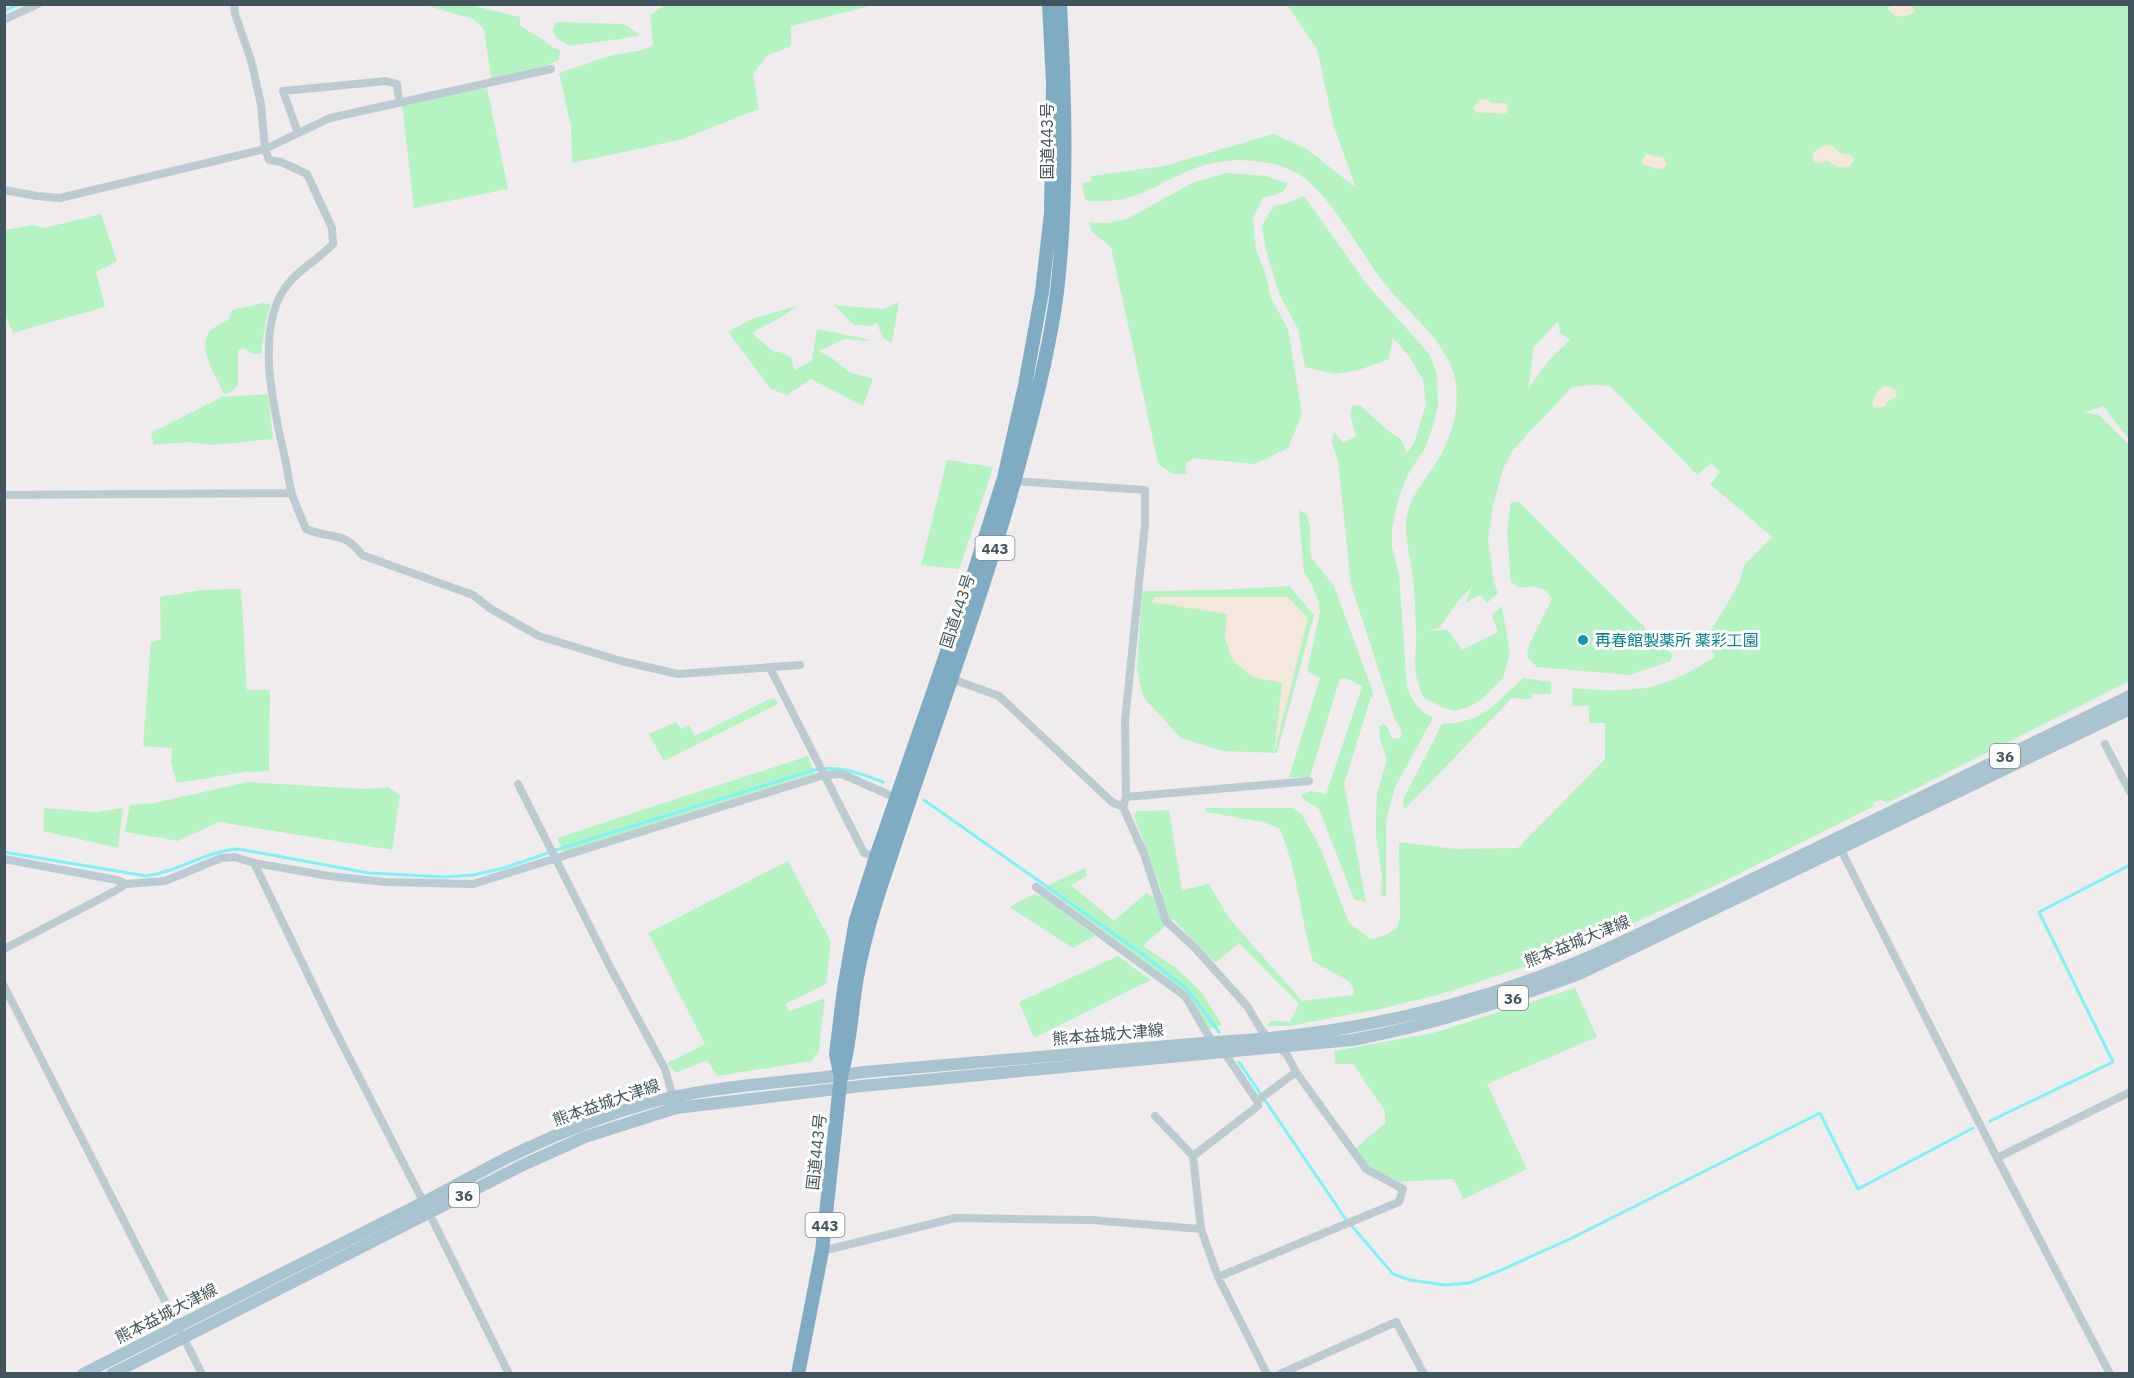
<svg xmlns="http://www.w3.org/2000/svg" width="2134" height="1378" font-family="'IBM Plex Sans','Noto Sans JP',sans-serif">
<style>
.green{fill:#b5f3c2;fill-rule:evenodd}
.sand{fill:#f4e7db}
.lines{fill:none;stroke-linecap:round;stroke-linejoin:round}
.stream{stroke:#7ef2f5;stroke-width:3}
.street{stroke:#bbcbd1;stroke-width:8}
.primary{stroke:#a9c3cf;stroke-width:12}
.highway{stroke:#7facc2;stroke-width:14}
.culture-dot{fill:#0f9aa8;stroke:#fff;stroke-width:2}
.labels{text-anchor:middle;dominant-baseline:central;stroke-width:6;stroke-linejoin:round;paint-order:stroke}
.shield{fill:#fff;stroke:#7b888d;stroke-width:1.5}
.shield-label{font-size:15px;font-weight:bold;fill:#43555c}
.street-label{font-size:16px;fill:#43555c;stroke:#fff}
.culture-label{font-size:16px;fill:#0d838f;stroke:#fff;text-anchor:start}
</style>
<rect width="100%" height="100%" fill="#f0eced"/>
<path class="green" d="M667 4H865L866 7 791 26V46L767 56 753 74 759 109 680 140 572 163 571 127 559 73 609 56 643 50 653 45 650 15Z
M425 5H470L520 17V25C527 32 534 33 542 39 549 43 551 48 560 50L559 60 543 67 491 78 484 29 473 19Z
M1287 5H2129V439L2103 406 2084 413 2098 414 2129 445V681L1887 803 1881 800 1872 803 1874 806 1731 878 1574 951 1438 995 1379 1009 1289 1026H1266L1271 1021 1290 1022 1299 1004 1239 943 1215 963 1173 919 1143 946 1176 968 1201 991 1222 1025 1209 1029 1186 992 1044 887 1085 868 1087 876 1071 885 1114 921 1146 893 1155 898 1162 893 1134 816 1137 811 1169 810 1182 890 1209 884 1229 918 1302 1001 1353 995 1354 989 1348 981 1313 961C1300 917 1298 869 1279 828L1263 822 1205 812 1206 808H1293L1302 815 1320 847 1349 923 1370 939 1386 935 1397 928 1400 919 1399 842 1456 849 1518 848 1605 759V723H1589V706H1572L1573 688C1599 691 1636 692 1661 684 1680 678 1698 667 1715 657L1707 638 1739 583 1744 565 1772 537 1710 484 1720 472 1711 463 1697 475 1610 386 1594 385 1572 387 1513 450 1503 469 1493 506 1488 540 1494 582 1498 593 1487 603 1480 595 1465 603 1472 587 1458 601 1440 627 1428 631 1448 630 1462 650 1498 632 1492 615 1502 606 1510 654 1503 678 1481 700 1467 708 1455 711 1442 707 1423 697C1421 691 1418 685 1417 680 1413 664 1417 646 1416 630 1415 610 1415 590 1412 571 1409 550 1402 530 1409 508 1415 490 1430 474 1439 458 1454 433 1462 398 1453 371 1439 332 1401 308 1378 275 1359 248 1326 191 1300 175 1273 158 1229 156 1199 167 1167 177 1142 200 1107 201 1099 201 1091 203 1085 199L1082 183 1091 181V176L1164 166 1274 134 1307 149 1356 188 1334 127 1317 49ZM1558 321 1560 333 1570 340 1549 360 1528 389 1534 347Z
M556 22 624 24 640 35C616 41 593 42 569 46L556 37 553 31Z
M487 88 508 189 414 208 402 104Z
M1226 173 1267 176 1288 184 1283 192 1263 198 1253 217 1256 250 1265 272 1271 298 1288 329 1302 414 1288 448 1255 464 1193 458 1185 465 1187 474H1172L1158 463 1111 247 1091 231 1089 222 1107 223 1127 219 1192 183Z
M1304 196 1366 283 1430 355 1437 374 1438 406 1433 426 1425 448 1407 476 1399 496 1392 528V547L1399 574 1407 687C1413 702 1419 711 1433 718L1395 787 1386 821V896L1381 897 1382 876 1376 835V815L1377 794 1387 759 1380 739 1379 726 1384 724 1388 728 1391 737 1398 739 1402 736 1401 729 1394 717 1351 585 1338 461 1332 442 1334 432 1343 443 1356 436 1350 414 1352 406 1360 405 1387 430 1401 439 1407 453 1414 443 1426 404 1423 380 1409 356 1393 338 1389 359 1359 370 1334 374 1305 367 1298 329 1280 296 1266 251 1262 226 1274 206 1288 203Z
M101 214 117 261 96 272 105 307 13 333 5 314V230L33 225 44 228Z
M899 302 892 343C883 340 880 332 877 323L871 326 854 325 834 305 884 309Z
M262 303 271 304 266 320 261 354H253L244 348 238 350V385L231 392 224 394C217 377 197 350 209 332 213 327 223 323 229 319L232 310Z
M797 306 783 316 752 333 775 353 777 351 791 357 794 370 812 361 817 329 871 340 864 341 844 339 819 351 832 358 849 372 873 379 863 406 811 379 787 395 771 389 728 332 752 319Z
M268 394 273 439 212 445 188 442 154 445 151 433 222 397Z
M947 460 993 467 959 569 921 565Z
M1511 502H1519L1672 654 1671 661 1629 675 1537 667 1527 657 1529 645 1552 599 1547 591 1533 586 1520 588 1511 582 1507 531Z
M1300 510 1307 515 1310 526 1311 557 1334 586 1373 692V698L1371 697 1344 784 1366 902 1354 899 1319 809 1303 799 1301 794 1312 791 1326 794 1362 687 1351 680 1340 678 1310 777H1289L1320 678 1307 671 1320 613 1318 600 1311 583 1304 573 1299 516Z
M1289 586 1314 615 1277 753 1223 751 1181 738 1143 697 1137 669 1142 591 1217 590Z
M241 589 247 690H270L269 771 246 772 177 783 171 763 172 748 143 746 151 642 161 639 160 597 201 590Z
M1523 678 1551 682V694H1532L1531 699 1512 698 1404 810 1403 800 1442 724C1485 722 1493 705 1523 678Z
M774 697 778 704 664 761 649 734 676 722 681 729 689 725 695 736Z
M808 756 815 773 564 852 557 838Z
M247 782 365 789 388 787 400 795 392 850 219 822 178 841 125 832 130 805 154 803Z
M44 808 96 812 123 808 118 848 43 831Z
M788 861 831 942 826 984 785 1004 790 1011 825 998 819 1050 812 1061 717 1076 707 1060 676 1073 667 1063 705 1044 648 933Z
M1034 894 1043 897 1095 936 1073 948 1009 907Z
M1118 956 1151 980 1034 1038 1019 1002Z
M1575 988 1597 1037 1487 1084 1527 1169 1464 1199 1453 1179 1399 1182 1369 1167 1355 1149 1385 1123V1111L1353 1064H1335L1334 1051 1433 1033Z"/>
<path class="sand" d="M1891 5 1912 6 1915 12C1904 17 1896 20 1888 9Z
M1487 99 1491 103H1505L1508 109 1505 114 1476 112 1473 108 1479 100Z
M1824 145C1832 145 1835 147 1840 153L1851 155 1854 159C1850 172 1836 168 1828 161L1816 163 1813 161V153Z
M1647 154 1664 158 1667 164C1661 174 1653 166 1643 165L1642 160Z
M1883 386H1888L1897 391 1896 397 1888 401 1885 407 1874 408 1872 403 1876 393Z
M1154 597H1288L1308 618 1274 753 1282 683 1253 677 1233 661 1225 639 1227 614 1152 602Z"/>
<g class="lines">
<path class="stream" d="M4 11 19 4
M924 800 1141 953 1187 989 1219 1032
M4 852 146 876C179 872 204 851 239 849L369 873 444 877 473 875 504 868 565 847 814 770C840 765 860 773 883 782
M1239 1062 1345 1218 1393 1274 1410 1280 1445 1285 1469 1283 1499 1271 1572 1238 1820 1113 1858 1189 1973 1128
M1990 1121 2113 1062 2039 912 2130 865"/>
<path class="street" d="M234 4 235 14 251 60 261 104 265 149 269 160 281 162 307 174 332 228 333 244C317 261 295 271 283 291 255 336 275 414 286 463 288 473 289 484 292 494 296 506 301 517 306 529 331 540 344 530 362 555L473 595 491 609 539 636 621 661 678 674 800 665
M4 20 38 4
M298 133 283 91 386 81 397 84 399 101
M4 190 37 196 60 198 265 149 330 118 551 69
M1011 481 1145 490V524L1125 721 1126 797 1123 807
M4 495 291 493
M770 668 864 853 876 857
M949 678 999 696 1112 802 1123 807 1144 854 1166 921 1195 948 1247 1006 1262 1031 1269 1038
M2105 744 2130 792
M518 784 609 965 665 1069 674 1101
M1126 797 1309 781
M1839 846 1997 1158 2110 1374
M4 859 117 880 126 884 165 881 221 858 235 857 254 863 329 876 385 882 473 884 824 775 842 774 896 798
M254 863 332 1024 429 1213 509 1374
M1036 887 1185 996 1208 1035 1228 1058 1257 1101
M4 949 115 891 126 884
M4 986 202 1374
M1155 1116 1193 1156
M1997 1158 2130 1092
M822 1251 955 1218 1091 1220 1201 1229
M1218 1277 1399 1202 1403 1189 1366 1169 1296 1072 1287 1055 1278 1046
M1267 1374 1218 1277 1201 1229 1193 1156 1258 1106 1257 1101 1296 1072
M1280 1374 1396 1322 1424 1374"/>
<path class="primary" d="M83 1374C194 1317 305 1262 416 1206 451 1189 485 1168 521 1151 561 1132 605 1115 648 1103 718 1084 793 1083 864 1072L1214 1042C1336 1036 1458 1010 1572 964 1595 955 1617 944 1639 934L2130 696
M112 1374 523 1165 585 1137 676 1108 862 1086 1352 1040C1430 1026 1505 1001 1579 974L2130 709"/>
<path class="highway" d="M840 1073 836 1054 844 989 856 920 876 857 968 591 1004 478 1025 385 1042 292 1051 213 1053 83 1049 4
M798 1374 822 1251 841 1075C851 1043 851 1010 857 977 864 939 875 902 888 865 933 726 986 591 1023 449 1037 398 1050 345 1057 292 1068 197 1065 100 1060 4"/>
</g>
<circle class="culture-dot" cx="1583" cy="640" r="6"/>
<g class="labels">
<g class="shield">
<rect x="975.5" y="536" width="39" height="24" rx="4.5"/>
<rect x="1990" y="744" width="30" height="24" rx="4.5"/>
<rect x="1498" y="986" width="30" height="24" rx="4.5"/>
<rect x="449" y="1183" width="30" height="24" rx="4.5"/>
<rect x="805.5" y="1213" width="39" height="24" rx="4.5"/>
</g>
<g class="shield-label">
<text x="995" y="548">443</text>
<text x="2005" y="756">36</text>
<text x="1513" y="998">36</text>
<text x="464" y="1195">36</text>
<text x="825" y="1225">443</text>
</g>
<g class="street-label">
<text transform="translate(1047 141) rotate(-90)">国道443号</text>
<text transform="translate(957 611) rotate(-72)">国道443号</text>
<text transform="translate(1577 941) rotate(-22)">熊本益城大津線</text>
<text transform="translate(1108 1034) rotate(-5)">熊本益城大津線</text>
<text transform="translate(606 1102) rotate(-19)">熊本益城大津線</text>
<text transform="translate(816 1152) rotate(-84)">国道443号</text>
<text transform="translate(166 1313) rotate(-27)">熊本益城大津線</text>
</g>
<g class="culture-label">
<text x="1595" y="640">再春館製薬所 薬彩工園</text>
</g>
</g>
<rect width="2134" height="1378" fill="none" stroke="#43555c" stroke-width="12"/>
</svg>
